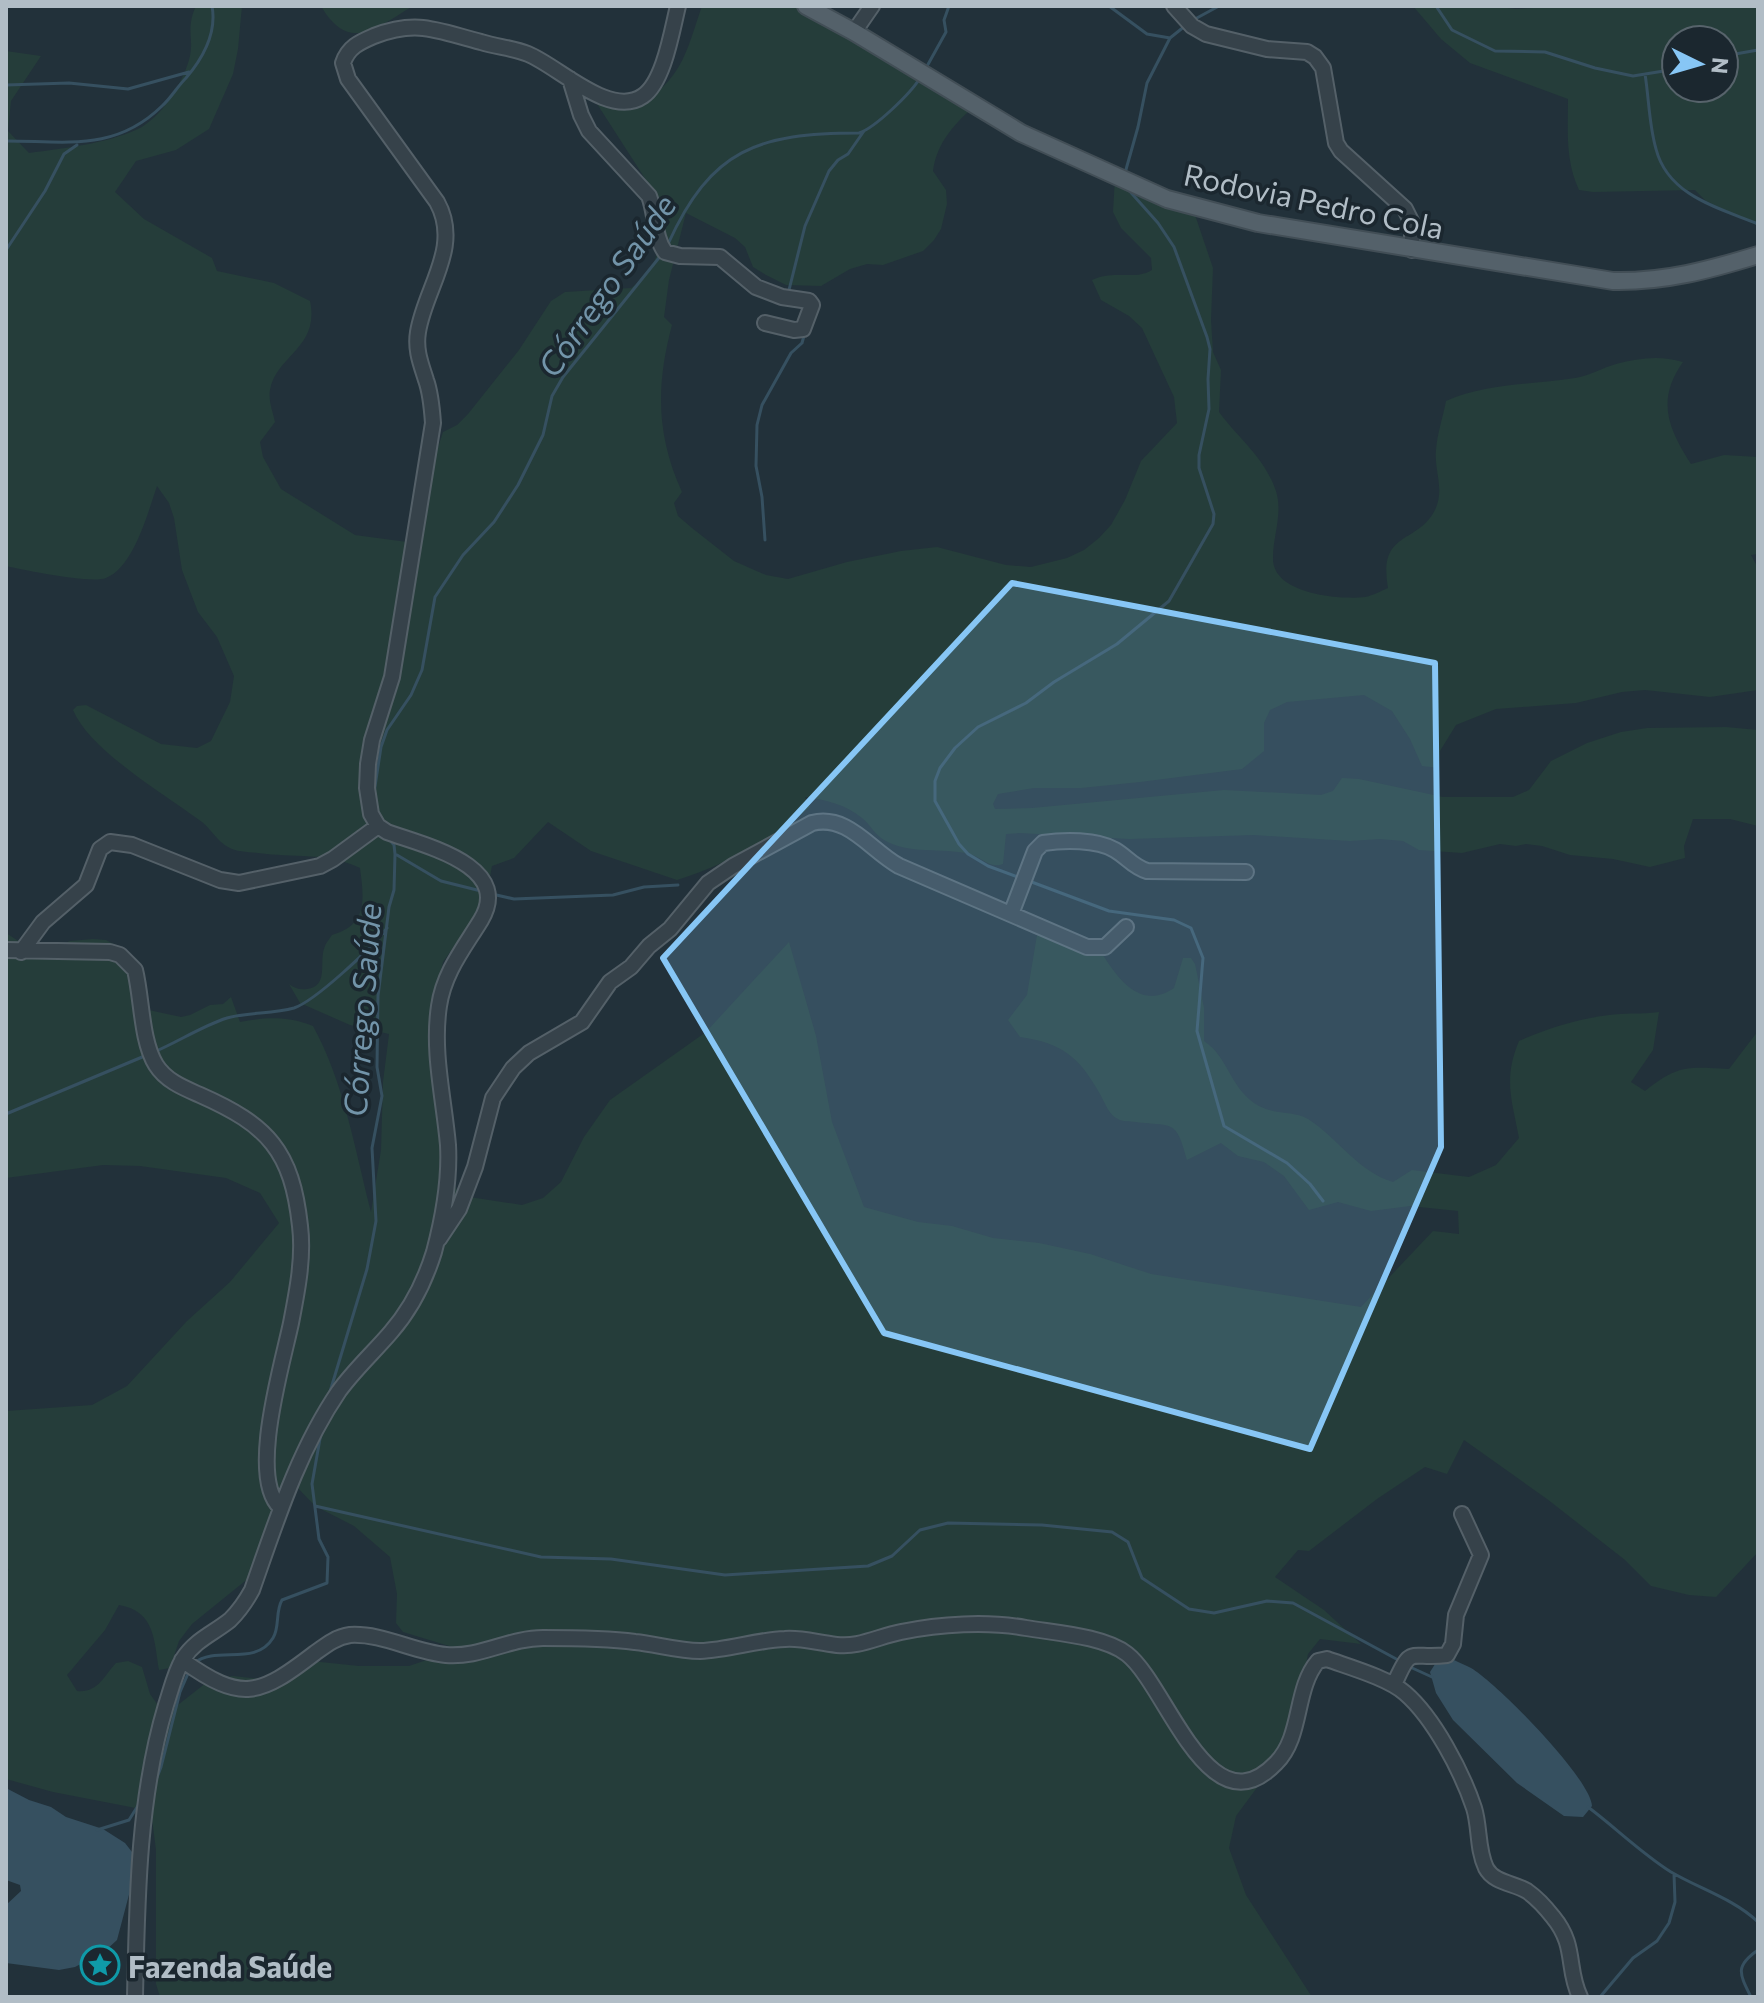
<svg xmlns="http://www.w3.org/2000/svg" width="1764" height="2003" font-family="Commissioner,sans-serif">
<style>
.green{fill:#253d3a;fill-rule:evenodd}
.water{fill:#365060}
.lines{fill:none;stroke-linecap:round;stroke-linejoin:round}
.stream{stroke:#365060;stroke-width:3}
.minor-casing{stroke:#546068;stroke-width:18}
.major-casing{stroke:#424e56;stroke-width:20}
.minor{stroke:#36424a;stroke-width:14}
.major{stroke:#54616a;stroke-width:16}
.marked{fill:#87c6f5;fill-opacity:0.2;stroke:#87c6f5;stroke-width:6;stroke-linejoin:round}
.labels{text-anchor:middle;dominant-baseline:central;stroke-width:7;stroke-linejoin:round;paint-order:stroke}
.street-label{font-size:30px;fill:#b1bdc6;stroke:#1b272f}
.poi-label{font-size:30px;font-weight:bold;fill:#b1bdc6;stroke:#1b272f;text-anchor:start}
.water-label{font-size:32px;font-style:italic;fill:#7294a9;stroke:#1b272f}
</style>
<rect width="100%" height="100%" fill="#22313a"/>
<path class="green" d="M196 6H242L238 49 233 74 209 129 176 150 136 161 115 192 144 219 212 258 217 271 274 283 310 301C320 348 276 355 270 390 268 400 273 412 275 422L260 442 263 457 281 489 355 535 407 542 443 432 457 425 468 414 519 350 551 301 565 292 631 288 643 279 652 268 659 248 655 194 590 93 645 102C684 74 687 49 702 6H812L976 105C955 123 937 142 933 171L946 190 947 204 941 229 934 240 923 251 883 265 867 264 850 269 821 286 786 285 766 275 753 267 745 247 735 238 686 213 669 280 664 317 672 325C656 385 656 435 682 492L674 503 678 516 692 528 734 561 766 575 788 579 847 562 901 551 937 547 1006 565 1031 567 1067 558 1084 550 1099 538 1111 525 1125 500 1141 461 1177 423 1174 397 1142 328 1129 316 1101 300 1092 280C1114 269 1134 281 1152 270L1151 258 1121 228 1113 212 1115 178 1193 209 1213 268 1211 320 1213 352 1221 370 1219 412C1239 439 1265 458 1276 491 1283 514 1273 535 1273 558 1272 594 1339 600 1365 597 1372 596 1381 591 1388 588 1378 530 1417 545 1435 510 1445 489 1434 471 1436 450 1437 434 1443 417 1446 401 1487 383 1532 385 1575 378 1589 376 1602 368 1616 364 1639 358 1660 355 1683 362 1656 400 1668 428 1691 464L1724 455 1758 457V554L1751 555 1758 568V690L1710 697 1645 690 1622 692 1576 703 1496 709 1456 725 1440 751 1439 768 1422 766 1410 739 1392 711 1364 695 1287 702 1270 710 1264 723V751L1242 769 1140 782 1081 788H1034L998 794 993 804 995 809 1032 808 1224 790 1321 795 1333 791 1342 778 1359 779 1443 797H1513L1529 790 1551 761 1587 743 1621 732 1647 728 1726 727 1758 730V826L1730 819H1693L1684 846 1685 858 1650 867 1613 859 1570 855 1542 846 1526 844 1516 846 1500 844 1462 853 1419 850 1403 841 1380 839 1350 841 1254 835 1129 839 1020 833 1006 834 1003 864C988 869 983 857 969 854 942 847 909 855 884 840 875 835 870 824 862 818 845 804 826 800 805 797L810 807C772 840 725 865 677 880L591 851 548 822 514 858 492 866 487 893 474 918 443 962 436 994 454 1186 463 1196 522 1205 543 1198 561 1182 584 1137 610 1100 706 1032 789 942 816 1036 832 1122 864 1207 918 1222 952 1226 993 1238 1039 1243 1090 1254 1151 1274 1361 1307 1433 1231 1459 1234 1458 1211 1410 1206 1371 1211 1338 1202 1309 1210 1284 1176 1264 1162 1238 1156 1221 1143 1187 1160C1176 1118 1173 1127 1136 1122 1131 1121 1122 1122 1118 1119 1109 1115 1105 1103 1100 1094 1079 1057 1063 1043 1020 1037L1008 1020 1027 995 1037 935 1098 947C1114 973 1138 1013 1174 988L1183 958H1191L1195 964 1204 1008V1041C1228 1057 1229 1085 1254 1103 1273 1116 1294 1110 1308 1119 1338 1138 1358 1172 1393 1182L1412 1170 1469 1177 1496 1165 1519 1138C1512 1100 1503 1079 1519 1041 1550 1027 1587 1016 1621 1014 1634 1013 1646 1014 1659 1012L1653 1050 1631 1082 1645 1091C1679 1064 1688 1067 1729 1069L1758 1031V1552L1716 1597 1689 1595 1651 1586 1625 1560 1547 1499 1464 1440 1447 1474 1425 1467 1377 1499 1309 1551 1298 1550 1275 1577 1324 1610 1361 1644 1320 1639 1308 1654 1298 1707 1273 1766 1236 1816 1229 1848 1246 1895 1312 1997H160L156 1984V1850L151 1811 53 1792 6 1779V1571L9 1570 6 1566V1411L92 1405 127 1386 187 1321 230 1282 279 1223 260 1193 226 1178 140 1166 103 1165 6 1178V933L34 951H46L70 941 93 939 106 940 124 950 144 1009 181 1017 190 1015 210 1005 223 1004 231 997 240 1022C266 1017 288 1016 313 1026 344 1082 355 1150 371 1212L381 1150 383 1082 389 1034 350 1025 300 1003 289 984C294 988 299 990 307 989 330 986 318 961 325 946 325 945 331 936 332 935 368 925 364 899 360 868 327 852 293 858 258 853 249 852 236 852 228 847 218 842 211 829 202 822 166 795 90 751 73 710L77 706 86 705 161 744 197 748 211 741 230 702 234 676 217 637 198 612 182 570 174 518 169 503 157 486C148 512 134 567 106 578 91 584 24 570 6 566V51L41 56 11 101 8 131 29 153C65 148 105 144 138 129 161 118 182 84 189 60 195 40 185 29 196 6ZM293 1474 294 1484 315 1506 354 1526 390 1557 397 1594 396 1623 403 1632 459 1649 409 1666H359L311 1661 261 1679 233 1676 211 1679 165 1715 150 1694 142 1667 128 1661 116 1663C103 1677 98 1693 77 1691L67 1675 105 1630 119 1605C155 1611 154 1640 159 1670L170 1668 179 1641 192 1624 255 1573 276 1494Z
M321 6H413C376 28 349 54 321 6Z
M1413 6H1490L1516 9 1575 6H1758V226L1706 201 1695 190 1593 192 1579 190C1565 160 1568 131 1568 99L1470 63 1441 39ZM1724 40V88H1676V40Z"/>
<path class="water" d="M1454 1660C1459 1663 1466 1665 1471 1668 1497 1683 1591 1779 1592 1806L1583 1817 1564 1816 1517 1783 1453 1720 1436 1693 1430 1672 1437 1661Z
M6 1788 29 1800 51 1807 66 1817 103 1829 125 1843 132 1852 135 1872 117 1940 105 1951 75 1967 59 1970 6 1963V1905L21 1891 20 1885 6 1880Z"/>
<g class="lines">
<path class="stream" d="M1109 6 1147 34 1170 38 1185 26
M1436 6 1452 30 1495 51 1545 52 1595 68 1633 76 1676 69
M1195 19 1219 6
M1724 56 1758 50
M926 68 946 32 944 20 949 6
M1645 74C1649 99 1649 125 1656 149 1668 196 1719 208 1758 224
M6 85 69 83 128 89 189 72
M6 141C66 141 115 152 162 106 171 98 177 87 186 78 203 58 217 33 212 6
M1125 173 1138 127 1147 83 1170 38
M668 244C711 149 758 133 859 133 875 128 911 93 920 78
M6 250 45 191 64 154 77 145
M792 293 789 290 805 226 829 171 838 160 848 154 864 131
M765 540 762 497 756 466 757 425 762 405 791 353 802 343 805 332
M374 793 381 747 387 730 411 695 422 670 435 597 463 555 494 522 518 485 543 435 552 396 563 377 662 254
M397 855 441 881 481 891
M1018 877 988 866 968 854 959 844 935 801V781L940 768 955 748 978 727 1026 703 1054 682 1117 644 1169 601 1213 524 1214 514 1199 468V455L1209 409 1208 379 1210 349 1207 337 1174 247 1158 223 1126 187
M1029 881 1109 911 1174 920 1191 928 1203 958 1197 1031 1224 1126 1287 1163 1310 1184 1323 1201
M492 894 514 899 613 895 644 887 678 885
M154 1052C178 1042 202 1026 227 1018 249 1012 272 1014 294 1008 315 1001 373 947 387 928
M6 1114 147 1055
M329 1395 367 1269 376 1221 372 1148 382 1096 377 1067 378 996 389 907 394 890 395 854 394 845 388 838
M315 1506 541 1557 611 1559 725 1575 868 1566 892 1556 920 1530 948 1523 1042 1525 1112 1532 1128 1542 1142 1578 1189 1609 1214 1613 1267 1601 1293 1603 1400 1661
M194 1663C217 1645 255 1667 273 1638 280 1627 275 1612 282 1600L327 1583 328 1557 319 1539 312 1484 321 1433
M1410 1667 1432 1677
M156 1780 161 1767 180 1692 190 1669
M1588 1807C1616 1828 1641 1853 1671 1872 1700 1889 1734 1899 1758 1922
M97 1830 129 1820 139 1804
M1600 1997 1633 1958 1657 1941 1669 1923 1675 1902 1674 1874
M1751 1997C1739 1973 1735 1966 1758 1950"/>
<g class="minor-casing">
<path id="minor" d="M1174 6 1192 26 1206 34 1267 49 1307 52 1315 57 1323 68 1336 143 1341 151 1405 209 1412 223V250
M854 32 872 6
M570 79 581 115 589 131 649 196C656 214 654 237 665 252L680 256 720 257 756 287 782 297 809 301 812 305 803 329 794 330 765 323
M1011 914 1035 851 1043 843C1063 840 1097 839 1115 850 1127 857 1133 867 1147 871L1246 872
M6 950 110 952 120 955 135 970C142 998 141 1041 156 1065 166 1081 184 1088 200 1095 268 1125 292 1151 300 1226 304 1258 297 1292 291 1323 283 1362 248 1477 280 1507
M21 952 43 922 86 885 100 849 110 842 132 845 220 880 239 883 320 866 333 859 378 826
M439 1239 459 1209 475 1167 493 1098 513 1068 529 1053 582 1022 610 982 631 967 649 946 670 929 708 883 733 866 812 823C848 814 870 850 899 866L1087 947H1105L1126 927
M182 1660C242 1703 259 1696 315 1653 326 1645 336 1637 350 1635 382 1633 414 1652 446 1655 480 1658 509 1638 543 1638 573 1638 605 1638 635 1642 656 1644 678 1651 700 1651 729 1650 756 1640 785 1639 809 1637 832 1649 857 1644 872 1641 886 1635 901 1632 940 1624 987 1621 1026 1628 1055 1633 1104 1636 1127 1654 1167 1685 1209 1833 1276 1763 1303 1736 1294 1689 1318 1661L1327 1659C1349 1667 1388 1678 1405 1693 1434 1718 1462 1772 1474 1808 1480 1827 1477 1849 1486 1868 1494 1883 1514 1883 1527 1891 1537 1898 1546 1908 1553 1917 1577 1946 1566 1968 1580 1997
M1394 1685C1412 1643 1409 1660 1447 1655L1453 1644 1456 1615 1481 1555 1462 1514
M135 1997C137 1900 138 1798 166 1705 171 1690 175 1672 183 1659 195 1640 214 1633 230 1620 239 1611 246 1601 252 1590 276 1522 298 1451 339 1391 355 1369 374 1352 391 1332 411 1309 425 1281 434 1252 443 1218 450 1180 448 1145 444 1099 432 1052 439 1006 444 972 464 948 481 920 514 865 422 845 387 832L378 826 371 814 367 788 368 764 372 740 392 677 433 423C432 409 431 394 426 380 421 364 415 350 418 332 425 288 462 247 437 202L348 79 343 63C348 47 360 42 374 36 418 19 438 31 481 42 497 47 513 48 528 54 558 66 610 119 643 96 664 82 672 30 678 6"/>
</g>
<g class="major-casing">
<path id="major" d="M806 6 854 32 1021 133 1167 199 1258 223 1613 281C1665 282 1709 270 1758 255"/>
</g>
<use href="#minor" class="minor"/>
<use href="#major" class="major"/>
</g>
<path class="marked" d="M1012 583 1435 663 1441 1147 1310 1449 884 1333 663 958Z"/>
<defs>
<g id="sight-ring" transform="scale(2)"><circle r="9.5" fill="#1b272f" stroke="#0f9aa8" stroke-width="1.5"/><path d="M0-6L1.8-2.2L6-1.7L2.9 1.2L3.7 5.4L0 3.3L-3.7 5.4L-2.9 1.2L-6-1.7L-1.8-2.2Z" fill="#0f9aa8"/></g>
</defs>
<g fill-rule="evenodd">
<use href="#sight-ring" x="100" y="1965"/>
</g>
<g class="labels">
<g class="street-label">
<text transform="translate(1314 200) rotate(12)">Rodovia Pedro Cola</text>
</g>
<g class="poi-label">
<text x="128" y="1965">Fazenda Saúde</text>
</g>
<g class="water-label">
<text transform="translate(606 285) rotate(-55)">Córrego Saúde</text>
<text transform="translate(361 1010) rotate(-86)">Córrego Saúde</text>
</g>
</g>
<rect width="1764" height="2003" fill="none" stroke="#b1bdc6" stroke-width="16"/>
<g transform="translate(1700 64) rotate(95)"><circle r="38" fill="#1b272f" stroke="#57636b" stroke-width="2"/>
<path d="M0-6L14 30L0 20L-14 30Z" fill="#87c6f5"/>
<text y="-12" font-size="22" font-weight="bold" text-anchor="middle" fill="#b1bdc6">N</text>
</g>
</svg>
